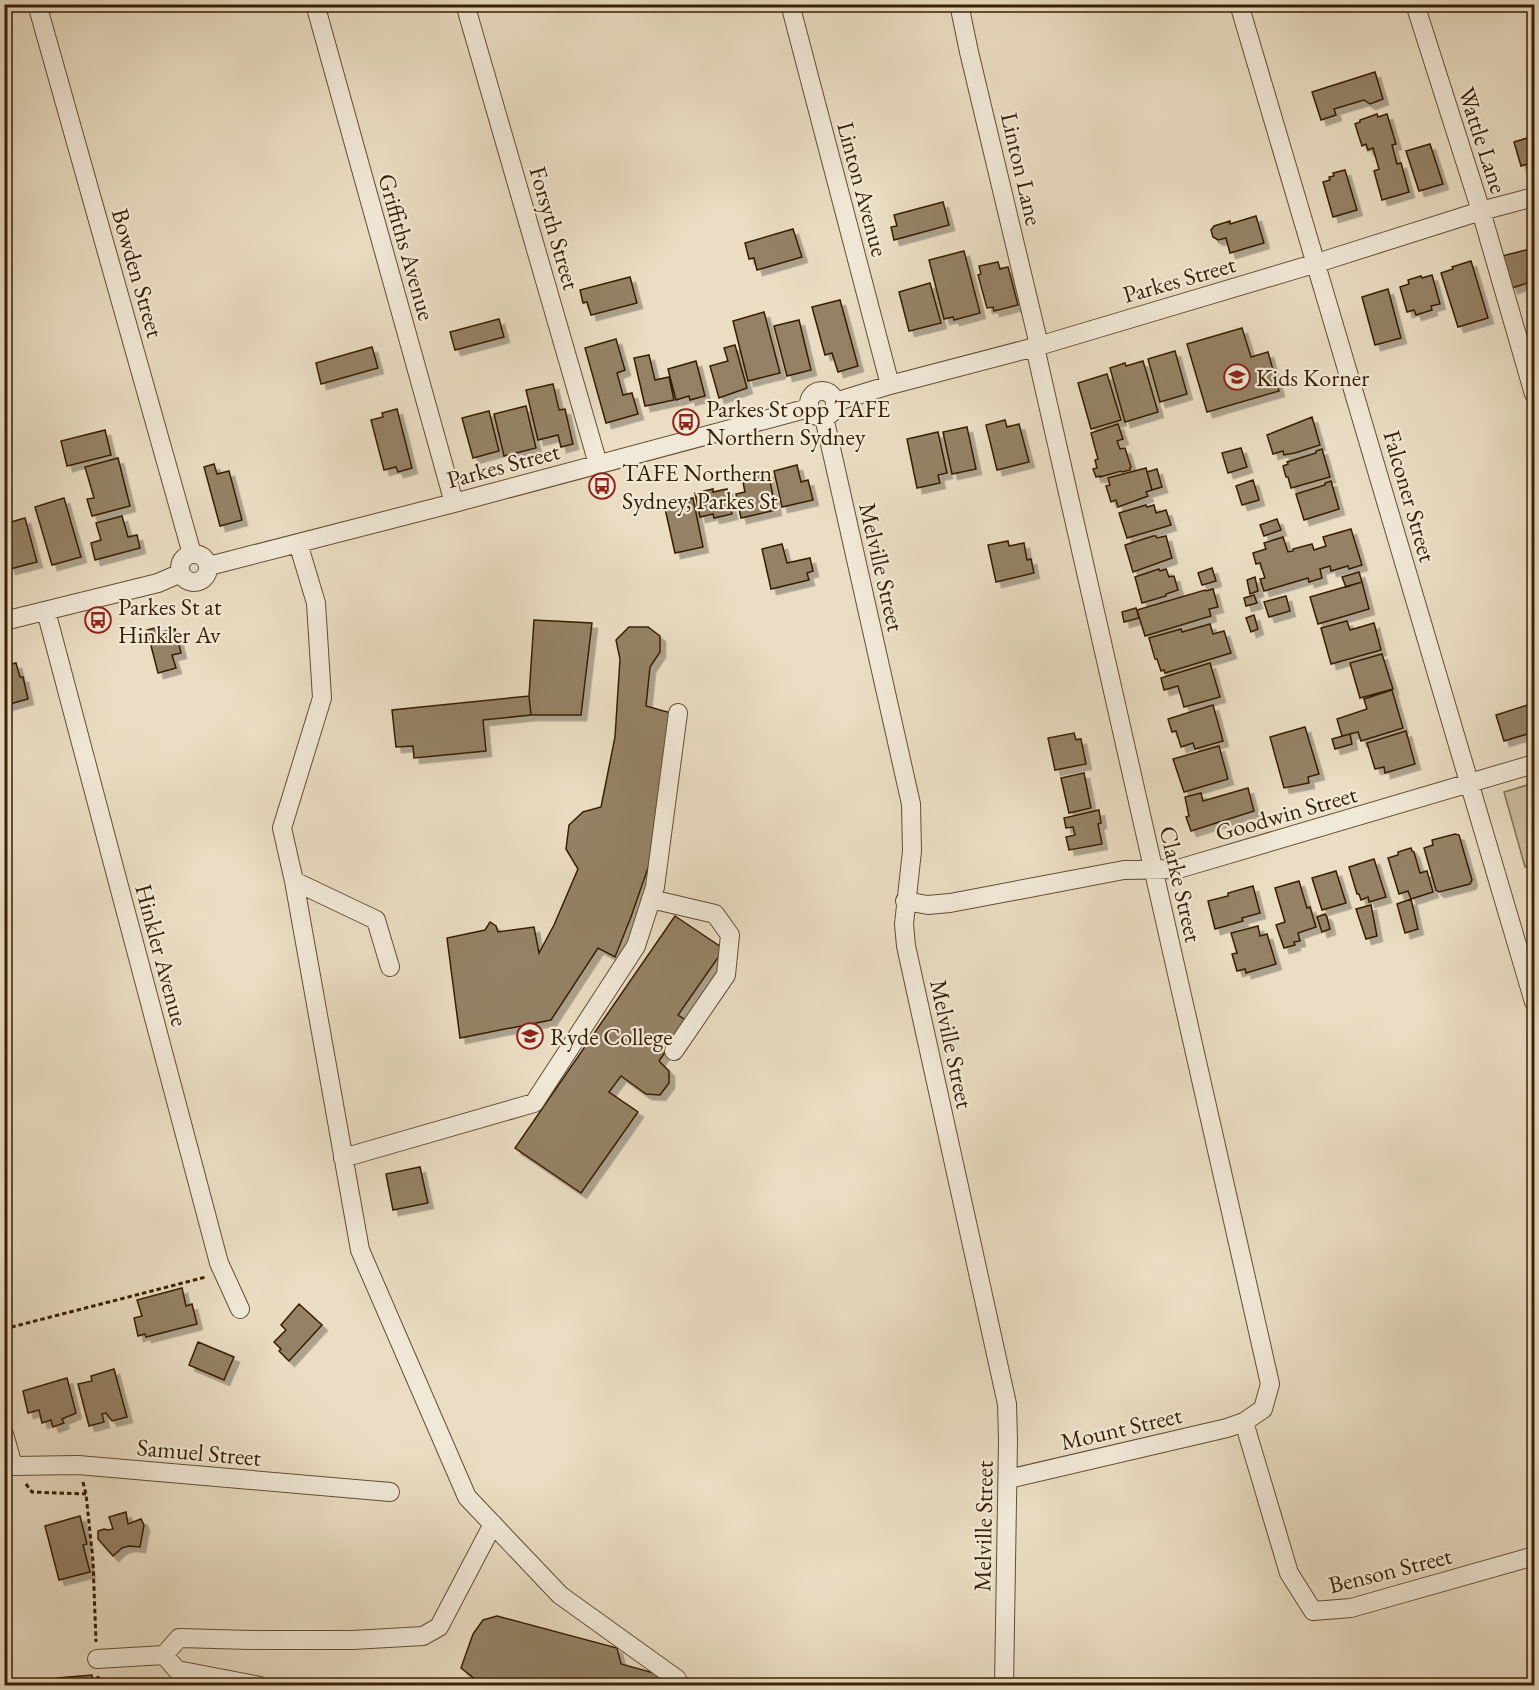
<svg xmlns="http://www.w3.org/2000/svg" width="1539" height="1690" font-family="'EB Garamond',serif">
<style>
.park{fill:#ccbda2;stroke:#826e52;stroke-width:1.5}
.building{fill:#958266;stroke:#381f02;stroke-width:1.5;filter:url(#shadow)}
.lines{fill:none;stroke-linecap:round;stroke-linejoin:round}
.minor-casing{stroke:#644e32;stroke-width:20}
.path{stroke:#381f02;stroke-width:3;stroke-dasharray:4.5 3;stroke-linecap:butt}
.minor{stroke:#f1e9d8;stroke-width:18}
.labels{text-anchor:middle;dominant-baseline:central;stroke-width:4.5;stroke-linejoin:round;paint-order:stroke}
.street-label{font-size:24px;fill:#381f02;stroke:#f1e9d8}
.poi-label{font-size:24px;fill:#381f02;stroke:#f1e9d8;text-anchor:start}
</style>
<defs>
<filter id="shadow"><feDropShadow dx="5.5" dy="5.5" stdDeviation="0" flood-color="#0004"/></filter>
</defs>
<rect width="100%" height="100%" fill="#eaddc3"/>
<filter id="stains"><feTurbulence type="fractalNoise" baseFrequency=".00333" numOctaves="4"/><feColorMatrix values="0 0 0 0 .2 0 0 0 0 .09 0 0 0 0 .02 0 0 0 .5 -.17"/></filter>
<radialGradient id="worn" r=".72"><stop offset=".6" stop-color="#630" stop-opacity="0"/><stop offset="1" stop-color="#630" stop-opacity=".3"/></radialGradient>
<path class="park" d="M1534 783V864L1525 867 1504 792Z"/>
<path class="building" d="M1375 72 1383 99 1370 104 1364 100 1334 109 1336 115 1321 120 1312 92Z
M1377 114 1378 117 1387 114 1396 144 1392 145 1397 164 1401 163 1409 192 1382 200 1374 171 1379 169 1373 148 1368 150 1366 144 1362 146 1355 124 1360 122V120Z
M1534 136V162L1521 166 1514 142Z
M1430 144 1443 184 1419 191 1406 151Z
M1345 170 1357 210 1333 217 1323 182 1330 180 1329 177 1334 176 1333 173Z
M943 202 949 225 894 240 891 227 897 226 894 215Z
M1256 216 1264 243 1230 253 1226 238 1218 240 1213 237 1211 230 1214 226 1230 221V224Z
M793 229 802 257 757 270 754 258 749 259 745 243Z
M1530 249 1534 266V281L1512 288 1502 256Z
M964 251 980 313 954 320 953 317 944 319 929 260Z
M1471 261 1488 318 1458 327 1441 273 1453 269 1452 267Z
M998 262 1000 269 1008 267 1018 305 994 311 993 307 987 308 978 275 981 274 979 266Z
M1432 275 1440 304 1431 306 1432 310 1416 315 1414 310 1407 312 1400 287 1409 284 1408 280 1421 276 1422 278Z
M630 277 637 303 591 315 587 302 583 303 580 290Z
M930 283 941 323 909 331 899 292Z
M1388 289 1401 338 1375 345 1362 297Z
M840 300 858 366 838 372 832 353 825 355 812 307Z
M764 312 780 373 748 381 733 321Z
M499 319 504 337 455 350 450 332Z
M799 320 811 370 787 376 774 326Z
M1242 328 1251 357 1268 352 1279 391 1207 412 1187 344Z
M616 339 625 370 617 373 623 395 632 393 638 414 606 423 585 348Z
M735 345 747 388 719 398 710 366 728 361 724 348Z
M372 347 378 368 321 384 316 363Z
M1175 351 1187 394 1160 402 1148 359Z
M649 355 655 380 669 377 674 400 645 406 634 358Z
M696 361 705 396 690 400 689 396 676 400 668 369Z
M1143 361 1158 412 1125 422 1110 368 1125 363 1126 366Z
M1107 374 1121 420 1091 429 1078 383Z
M553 384 559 410 565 409 573 444 561 447 558 435 538 440 526 390Z
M526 406 536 448 504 456 494 414Z
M397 409 412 468 398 472 396 467 384 470 371 420 383 417 382 413Z
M489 411 499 451 473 458 462 418Z
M1312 417 1320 445 1295 453 1284 455 1283 451 1273 454 1267 435Z
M1005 420 1007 427 1019 424 1029 462 997 470 986 425Z
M1118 424 1123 439 1117 441 1120 449 1125 448 1131 467 1130 468V470L1122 472 1121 471 1100 477V476L1096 477 1093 469 1097 468 1095 460 1098 459 1091 433Z
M967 427 976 469 952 474 943 432Z
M105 430 111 455 67 466 61 441Z
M938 432 947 473 938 475 940 483 917 488 907 439Z
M1241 448 1247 467 1228 473 1222 453Z
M1322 449 1330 477 1291 488 1288 477H1286L1283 466 1288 464 1287 462 1316 453V451Z
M118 458 130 506 92 516 87 499 94 498 85 467Z
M214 464 217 474 229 471 242 520 220 526 204 467Z
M797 465 801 482 808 480 813 500 782 507 774 471Z
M1146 468 1152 490 1146 492 1148 496 1118 507 1116 500 1111 502 1106 486 1110 485 1108 478Z
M1157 469 1162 487 1152 490 1147 472Z
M768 472 776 510 741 518 736 494 745 492 742 477Z
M1253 480 1259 500 1242 505 1236 486Z
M1331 481 1339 509 1304 520 1296 494 1325 485V483Z
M713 489V492L727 489 732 514 714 518 713 514 700 517 695 493Z
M64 498 81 557 52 565 35 507Z
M693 498 703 547 675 553 664 504Z
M1146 505 1147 507 1154 505 1156 513 1166 510 1171 525 1127 538 1119 513Z
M122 516 128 537 137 535 140 548 95 560 91 543 101 540 96 523Z
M25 518 37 562 10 569 4 548V524Z
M1277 519 1281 530 1264 536 1260 525Z
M1351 529 1362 565 1349 569 1348 566 1331 571 1330 566 1320 569 1322 578 1309 582 1308 578 1264 591 1260 579 1265 578 1260 563 1256 564 1253 553 1266 549 1264 543 1283 537 1288 552 1293 551V549L1312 544 1314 550 1326 546 1323 537Z
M1153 536H1156L1157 538 1166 536 1172 558 1133 572 1125 545Z
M1008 541 1009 546 1024 543 1027 560 1031 559 1034 573 996 582 988 545Z
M782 544 787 563 810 558 813 571 807 573 809 580 771 589 762 549Z
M1212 568 1216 581 1202 585 1198 573Z
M1159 569 1160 571 1166 569 1169 577 1174 576 1178 590 1166 594V596L1142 603 1135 577Z
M1359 572 1362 582 1346 587 1342 577Z
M1255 577 1258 591 1250 594 1247 580Z
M1362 582 1369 609 1318 624 1310 597Z
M1213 589 1218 607 1209 609 1211 616 1145 636 1137 610 1205 590 1206 591Z
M1254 595 1257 603 1246 606 1244 598Z
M1286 596 1290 611 1269 617 1264 602Z
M1136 608 1139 618 1124 622 1122 612Z
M1254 615 1258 629 1251 632 1246 618Z
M534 620 592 623 581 715H531L529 696Z
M1347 621 1350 630 1374 623 1381 650 1331 664 1321 628Z
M1210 624 1213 634 1224 631 1231 653 1165 673 1164 670 1161 671 1157 659H1155L1149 638 1181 629 1182 632Z
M159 627 161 632 175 629 181 653 172 655 176 668 158 673 147 630Z
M629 627H648L660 636V652L650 667 646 706 671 713 649 865 631 917 615 957 598 948 551 1020 460 1038 447 938 485 930 490 922 496 926 498 932 534 927 539 953 554 925 578 869 566 849 569 825 583 812 601 807 615 737 620 659 616 640Z
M1382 654 1393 689 1360 698 1350 663Z
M16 663 20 677H23L28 699 6 705 4 698V666Z
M1210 663 1220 697 1184 707 1178 686 1164 690 1161 678Z
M1392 690 1403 728 1361 741 1358 732 1342 736 1337 719 1367 709 1364 699Z
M529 696 531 715 483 720 486 751 414 758 413 746 396 747 392 710Z
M1531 704 1534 715V732L1504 741 1496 715Z
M1213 705 1223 741 1195 749 1193 743 1181 747 1176 731 1172 732 1168 719Z
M1305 727 1319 774 1308 777 1309 783 1284 788 1270 737Z
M1406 731 1415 764 1385 773 1384 767 1375 769 1367 743Z
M1074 733 1076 740 1081 739 1086 764 1055 770 1048 738Z
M1350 734 1352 744 1335 749 1332 739Z
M1219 746 1228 779 1184 792 1173 759Z
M1084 773 1091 808 1069 813 1061 778Z
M1248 788 1254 811 1191 831 1186 817 1189 816 1185 797 1201 793 1203 801Z
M1099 810 1101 823 1098 824 1102 844 1069 850 1066 837 1075 835 1073 827 1066 828 1064 818Z
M1455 834 1459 835 1472 880 1470 884 1439 892 1436 890 1424 848 1433 845 1432 840Z
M1411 848 1412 851 1414 852 1420 873 1427 871 1433 892 1411 899 1408 891 1399 894 1388 858 1398 855V852Z
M1374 859 1386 897 1369 902 1368 897 1361 900 1359 894H1357L1349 867Z
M1336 871 1346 903 1322 910 1312 878Z
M1299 881 1307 908 1310 907 1316 927 1298 933 1300 941 1294 942 1295 945 1284 948 1276 925 1285 922 1275 888Z
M1253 886 1260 913 1242 918 1243 921 1215 929 1208 901 1228 896V893Z
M1411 899 1418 929 1405 933 1397 904Z
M1371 905 1377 936 1366 939 1356 909Z
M1325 914 1327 917 1330 929 1322 932 1317 917Z
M675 916 724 949 678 1015 687 1021 659 1061 669 1071V1083L660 1095 646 1094 621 1076 609 1092 638 1112 581 1193 515 1148Z
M1258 926 1260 936 1267 934 1276 964 1246 973 1245 969 1237 971 1232 954 1237 953 1231 933Z
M420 1167 428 1203 393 1210 386 1174Z
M182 1288 186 1306 192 1304 197 1324 146 1337 145 1334 138 1336 134 1318 142 1316 137 1300Z
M299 1304 322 1325 289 1361 279 1351 281 1349 274 1342 286 1330 281 1325Z
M198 1342 234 1357 224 1380 189 1365Z
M114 1369 127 1417 112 1421 106 1413 102 1414 104 1422 89 1426 78 1384 92 1381 91 1376Z
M67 1378 76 1413 62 1419 64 1423 53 1427 51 1420 42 1423 39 1410 28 1413 23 1391Z
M126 1512 128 1524 141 1519 144 1525 140 1547 129 1546 122 1548 113 1556 98 1539V1531L104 1529 108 1530 113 1529 109 1517Z
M80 1516 87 1544 83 1545 90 1572 59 1580 45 1526Z
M497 1616 617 1648 621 1664 661 1675 658 1686H496L475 1679 461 1668 473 1634 483 1620Z
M92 1675 93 1686H57V1678Z"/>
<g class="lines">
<g class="minor-casing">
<path id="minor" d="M37 4 192 554
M315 4 454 503
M465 4 598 464
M790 4 890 385
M959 4 969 52 1039 345
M1239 4 1534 1002
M1415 4 1481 211 1534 394
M809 404a13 13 0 1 1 26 0a13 13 0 1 1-26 0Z
M835 402 890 385 1035 347 1317 263 1481 211 1534 197
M824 417 911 804 912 851 904 924 906 946 1007 1404 1008 1440 1004 1686
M298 543 316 603 322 698 282 828 294 881 360 1250 467 1497 560 1595 677 1679 679 1686
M180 568a14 14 0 1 1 28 0a14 14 0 1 1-28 0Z
M209 566 454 503 809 408
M46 611 219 1263 240 1309
M4 621 158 583 181 573
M294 881 376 920 390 967
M651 899 715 914 730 935 726 975 674 1051
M905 901 928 905 950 903 1124 870 1178 869 1534 764
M343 1158 534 1103 636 946 655 887 678 713
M1244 1422 1289 1573 1313 1611 1351 1608 1534 1556
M4 1434 13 1466
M4 1468 13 1466 78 1465 390 1492
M1008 1479 1227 1428 1244 1422 1263 1409 1270 1384 1035 347
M164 1655 177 1670 260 1686
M97 1659 164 1655 179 1638 251 1640H353L423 1636 439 1627 493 1524"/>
</g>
<path class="path" d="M4 1329 206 1277
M83 1482 86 1494 93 1561 96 1642
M26 1484 32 1492 86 1494
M98 1676V1686"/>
<use href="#minor" class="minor"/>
</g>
<defs>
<g id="school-ring" transform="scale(1.35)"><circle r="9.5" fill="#f1e9d8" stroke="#8f2418" stroke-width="1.5"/><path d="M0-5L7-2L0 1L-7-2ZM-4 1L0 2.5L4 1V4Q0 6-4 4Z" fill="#8f2418"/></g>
<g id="bus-ring" transform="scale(1.35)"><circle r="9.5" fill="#f1e9d8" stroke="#8f2418" stroke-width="1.5"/><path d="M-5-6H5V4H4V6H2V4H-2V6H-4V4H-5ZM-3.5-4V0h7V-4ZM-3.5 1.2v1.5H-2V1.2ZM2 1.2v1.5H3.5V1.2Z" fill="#8f2418"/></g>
<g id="university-ring" transform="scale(1.35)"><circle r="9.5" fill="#f1e9d8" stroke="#8f2418" stroke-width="1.5"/><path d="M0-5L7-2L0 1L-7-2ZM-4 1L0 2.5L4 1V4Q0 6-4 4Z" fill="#8f2418"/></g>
</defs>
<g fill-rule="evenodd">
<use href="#school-ring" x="1237" y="377"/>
<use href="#bus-ring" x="686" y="422"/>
<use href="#bus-ring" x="602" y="486"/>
<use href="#bus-ring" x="98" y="620"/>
<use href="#university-ring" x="530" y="1036"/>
</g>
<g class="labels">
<g class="street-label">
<text transform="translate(1483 140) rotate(72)">Wattle Lane</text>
<text transform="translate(1022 169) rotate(77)">Linton Lane</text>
<text transform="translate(863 189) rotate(75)">Linton Avenue</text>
<text transform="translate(555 228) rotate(74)">Forsyth Street</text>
<text transform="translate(407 247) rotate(74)">Griffiths Avenue</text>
<text transform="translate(138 273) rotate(74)">Bowden Street</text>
<text transform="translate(1179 279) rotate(-16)">Parkes Street</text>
<text transform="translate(503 465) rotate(-15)">Parkes Street</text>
<text transform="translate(1410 496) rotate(74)">Falconer Street</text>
<text transform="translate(882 567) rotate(77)">Melville Street</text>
<text transform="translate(1286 813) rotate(-16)">Goodwin Street</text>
<text transform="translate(1181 884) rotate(77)">Clarke Street</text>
<text transform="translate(162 955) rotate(75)">Hinkler Avenue</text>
<text transform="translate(952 1044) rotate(78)">Melville Street</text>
<text transform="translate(1121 1428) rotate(-13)">Mount Street</text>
<text transform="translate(199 1452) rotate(5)">Samuel Street</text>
<text transform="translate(983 1526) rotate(-89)">Melville Street</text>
<text transform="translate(1390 1570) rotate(-14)">Benson Street</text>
</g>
<g class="poi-label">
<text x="1256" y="377">Kids Korner</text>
<text x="706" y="408">Parkes St opp TAFE<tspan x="706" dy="28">Northern Sydney</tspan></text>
<text x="622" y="472">TAFE Northern<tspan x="622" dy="28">Sydney, Parkes St</tspan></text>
<text x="118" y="606">Parkes St at<tspan x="118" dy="28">Hinkler Av</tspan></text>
<text x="550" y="1036">Ryde College</text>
</g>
</g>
<rect width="1539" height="1690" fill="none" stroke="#eaddc3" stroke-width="24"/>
<rect x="6" y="6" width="1527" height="1678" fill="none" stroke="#381f02" stroke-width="3"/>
<rect x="12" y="12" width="1515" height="1666" fill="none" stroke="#381f02" stroke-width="1.5"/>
<rect width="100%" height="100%" filter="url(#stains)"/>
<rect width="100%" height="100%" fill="url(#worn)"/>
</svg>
